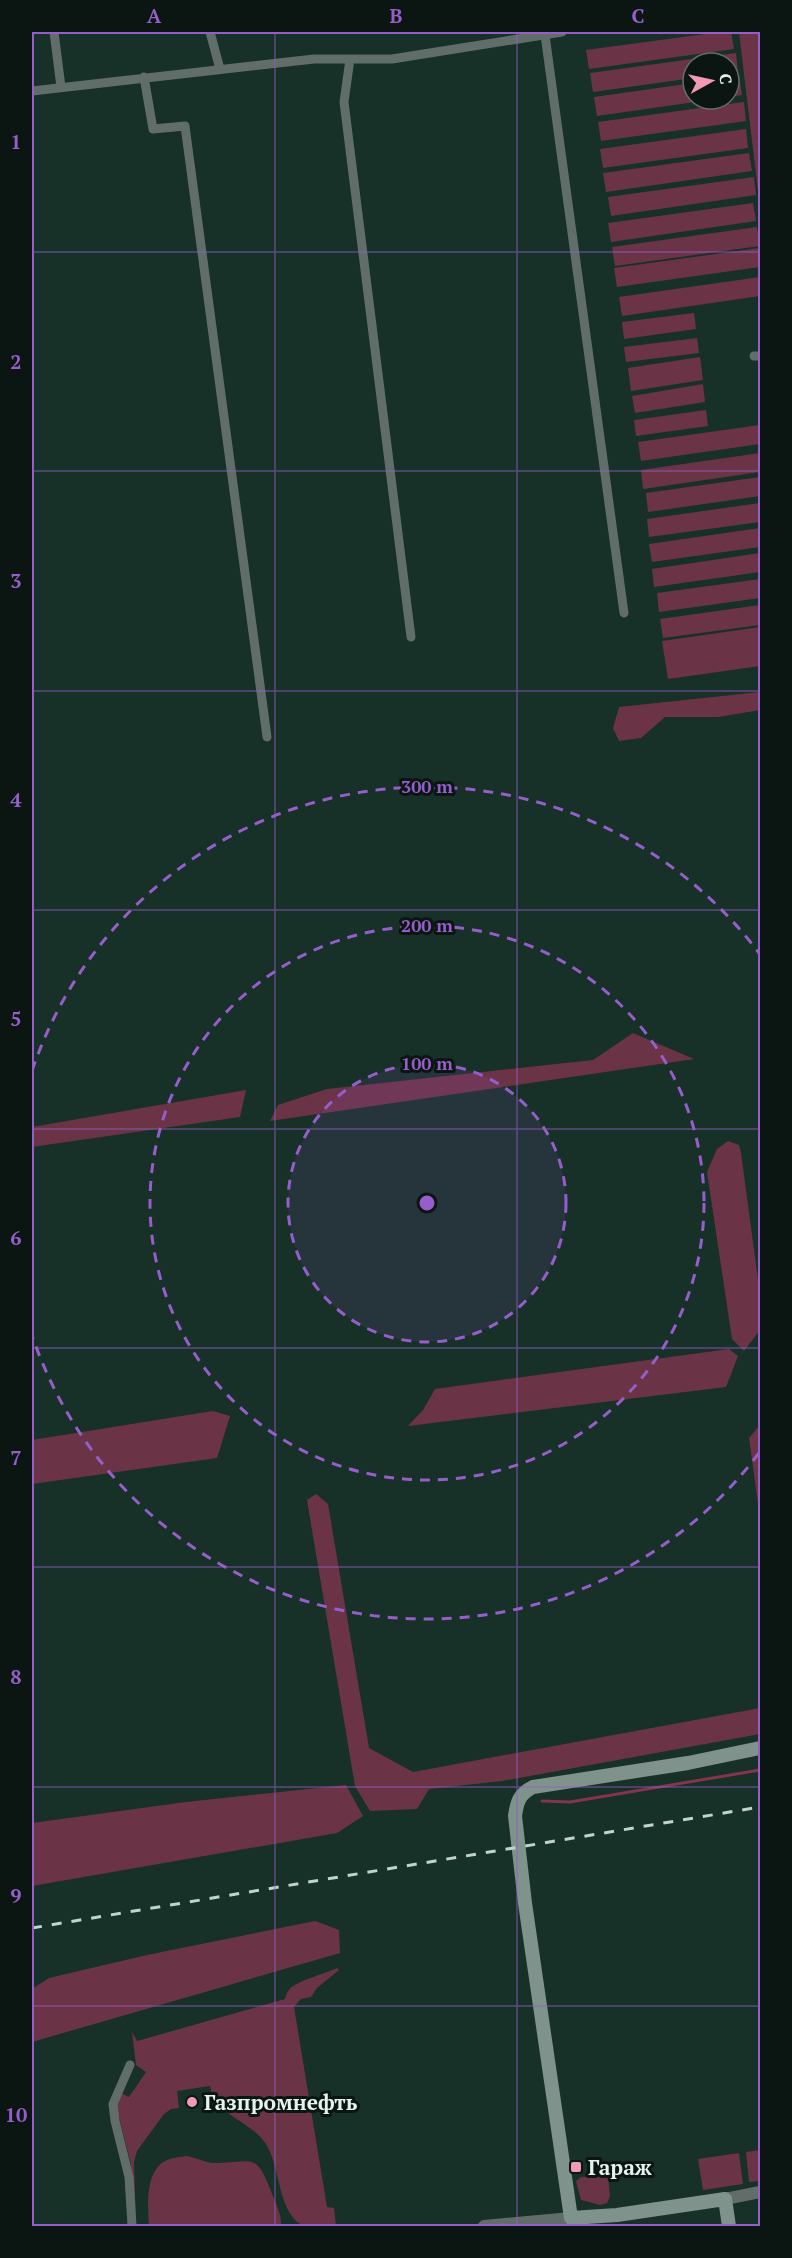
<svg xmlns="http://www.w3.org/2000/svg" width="792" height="2258" font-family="'PT Serif',serif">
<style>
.green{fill:#6b3446}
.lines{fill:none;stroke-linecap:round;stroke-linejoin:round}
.stream{stroke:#843350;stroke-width:3}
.minor{stroke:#616d68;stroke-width:9}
.tertiary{stroke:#616d68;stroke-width:12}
.secondary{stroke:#7f928b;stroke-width:14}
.rail{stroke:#c2d3cc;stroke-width:3;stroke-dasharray:10 10;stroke-linecap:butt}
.grid{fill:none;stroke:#955eca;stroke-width:1.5;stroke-opacity:0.55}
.ring{fill:none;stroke:#955eca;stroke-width:3;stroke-dasharray:10 8}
.poi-dot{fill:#f19ab4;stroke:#0b1612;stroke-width:2}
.labels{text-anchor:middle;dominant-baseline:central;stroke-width:6;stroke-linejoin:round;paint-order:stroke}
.poi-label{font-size:21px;font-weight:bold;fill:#e4f3ed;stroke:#0b1612;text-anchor:start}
.centre{fill:#955eca;stroke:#0b1612;stroke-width:3}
.ring-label{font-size:18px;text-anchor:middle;font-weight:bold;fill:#955eca;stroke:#0b1612;stroke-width:6;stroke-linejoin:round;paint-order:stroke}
.neatline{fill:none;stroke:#955eca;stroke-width:2}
.grid-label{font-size:20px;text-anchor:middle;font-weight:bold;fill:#955eca}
</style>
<rect width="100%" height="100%" fill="#173028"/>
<path class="green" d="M720 32H731L734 49 589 69 586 50Z
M739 32H760V208Z
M736 53 738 72 729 73V63H693V78L593 92 590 73Z
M739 76 742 95 729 97V78Z
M693 83V99H716L597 116 594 97Z
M744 102 746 121 601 141 598 122Z
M746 129 748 148 603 168 600 149Z
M749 153 752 171 606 192 603 173Z
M754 177 756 195 611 216 608 197Z
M753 203 756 221 611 242 608 223Z
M757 227 760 246 615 266 612 247Z
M759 248 760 267 617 287 614 268Z
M760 277V296L622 316 619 297Z
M694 313 696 329 624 339 622 322Z
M697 338 699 353 626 362 624 347Z
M700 357 703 380 631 391 628 368Z
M703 384 705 402 635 413 632 396Z
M706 410 708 426 636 436 634 420Z
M760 425V444L641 461 638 442Z
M760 453V472L643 489 641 470Z
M760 477V496L648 512 646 493Z
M760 503V522L649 537 647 519Z
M760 528V547L652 562 649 544Z
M760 553V572L654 587 652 569Z
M760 579V598L659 612 657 593Z
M760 605V625L663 638 660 619Z
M760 627V666L668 679 662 641Z
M760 692V710L718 717H665L641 738 619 741 613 728 619 707Z
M633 1033 694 1059 270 1121 278 1105 327 1089 593 1060Z
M246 1090 240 1117 32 1147V1127Z
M728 1141 739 1145 741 1153 760 1294V1330L744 1351 732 1339 707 1172 717 1149Z
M729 1349 738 1356 726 1387 408 1426 423 1410 435 1389Z
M213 1411 230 1416 217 1458 32 1484V1440Z
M760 1425V1518L749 1438Z
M316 1494 328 1504 369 1748 413 1772 760 1708V1734L502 1781 429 1789 417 1809 370 1811 355 1786 307 1500Z
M346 1785 363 1816 337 1833 32 1886V1823L186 1802Z
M315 1921 339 1930 340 1953 32 2042V1989L49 1978 147 1955Z
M337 1968 339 1970 317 1988 311 1997 301 1999 294 2007 327 2207 334 2208 336 2226C323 2226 306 2230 296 2221 277 2201 280 2167 266 2144 254 2125 223 2115 214 2099 212 2095 211 2090 210 2086L177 2091 179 2108 171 2109 164 2114 137 2151 134 2162 136 2226 131 2164 116 2106 119 2092 129 2097 146 2072 136 2065 132 2032 137 2041 285 1999C286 1996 287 1992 289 1990 293 1982 327 1973 337 1968Z
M760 2150V2181L749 2182 746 2152Z
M739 2153 743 2184 703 2190 698 2159Z
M187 2156C197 2158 208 2164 218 2163 254 2162 256 2153 271 2191 275 2203 282 2214 281 2226H149C148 2207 145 2175 163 2162 170 2158 179 2157 187 2156Z
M608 2176 610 2196 607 2203 600 2205 581 2200 576 2181 581 2177Z"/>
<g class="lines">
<path class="stream" d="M542 1801 570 1802 760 1770"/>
<path class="minor" d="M54 32 61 87
M210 32 220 69
M545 35 624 613
M350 59 344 102 411 637
M144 77 153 129 185 126 267 737
M32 91 314 59H392L562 32
M754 356H760
M130 2065 113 2104 115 2121 129 2177 132 2226"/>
<path class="tertiary" d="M725 2199 760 2192
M484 2226 571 2218"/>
<path class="secondary" d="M729 2226 725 2199 617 2215 571 2218 525 1903 515 1816C517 1802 519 1794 533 1787L688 1763 760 1748"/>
<path class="rail" d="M32 1928 760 1807"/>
</g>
<path class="grid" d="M275 32V2226M517 32V2226M32 252H760M32 471H760M32 691H760M32 910H760M32 1129H760M32 1348H760M32 1567H760M32 1787H760M32 2006H760"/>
<circle cx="427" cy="1203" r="139" fill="#955eca" fill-opacity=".12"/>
<g class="ring">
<circle cx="427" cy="1203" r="139"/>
<circle cx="427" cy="1203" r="277"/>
<path d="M759 1453A416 416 0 0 1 32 1335M32 1071A416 416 0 0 1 759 953"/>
</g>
<g class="poi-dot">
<circle cx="192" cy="2102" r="6"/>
<rect x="570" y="2161" width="12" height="12" rx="3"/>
</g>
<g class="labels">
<g class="poi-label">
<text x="204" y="2102">Газпромнефть</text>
<text x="588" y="2167">Гараж</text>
</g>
</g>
<circle cx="427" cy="1203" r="9" class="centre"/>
<g class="ring-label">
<text x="427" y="793">300 m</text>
<text x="427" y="932">200 m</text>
<text x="427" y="1070">100 m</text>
</g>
<rect width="792" height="2258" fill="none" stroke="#0b1612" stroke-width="66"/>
<g transform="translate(711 81) rotate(82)"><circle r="28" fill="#0b1612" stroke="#626e6a" stroke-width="1.5"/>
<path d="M0-4.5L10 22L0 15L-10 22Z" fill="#f19ab4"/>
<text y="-9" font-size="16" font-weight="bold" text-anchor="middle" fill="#e4f3ed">С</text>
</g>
<rect x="33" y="33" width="726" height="2192" class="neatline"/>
<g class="grid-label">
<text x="154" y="23">A</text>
<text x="396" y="23">B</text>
<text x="638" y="23">C</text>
<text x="16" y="149">1</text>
<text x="16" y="369">2</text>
<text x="16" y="588">3</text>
<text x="16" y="807">4</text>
<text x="16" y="1026">5</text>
<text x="16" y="1245">6</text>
<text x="16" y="1465">7</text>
<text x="16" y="1684">8</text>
<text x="16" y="1903">9</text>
<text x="16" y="2122">10</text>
</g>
</svg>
